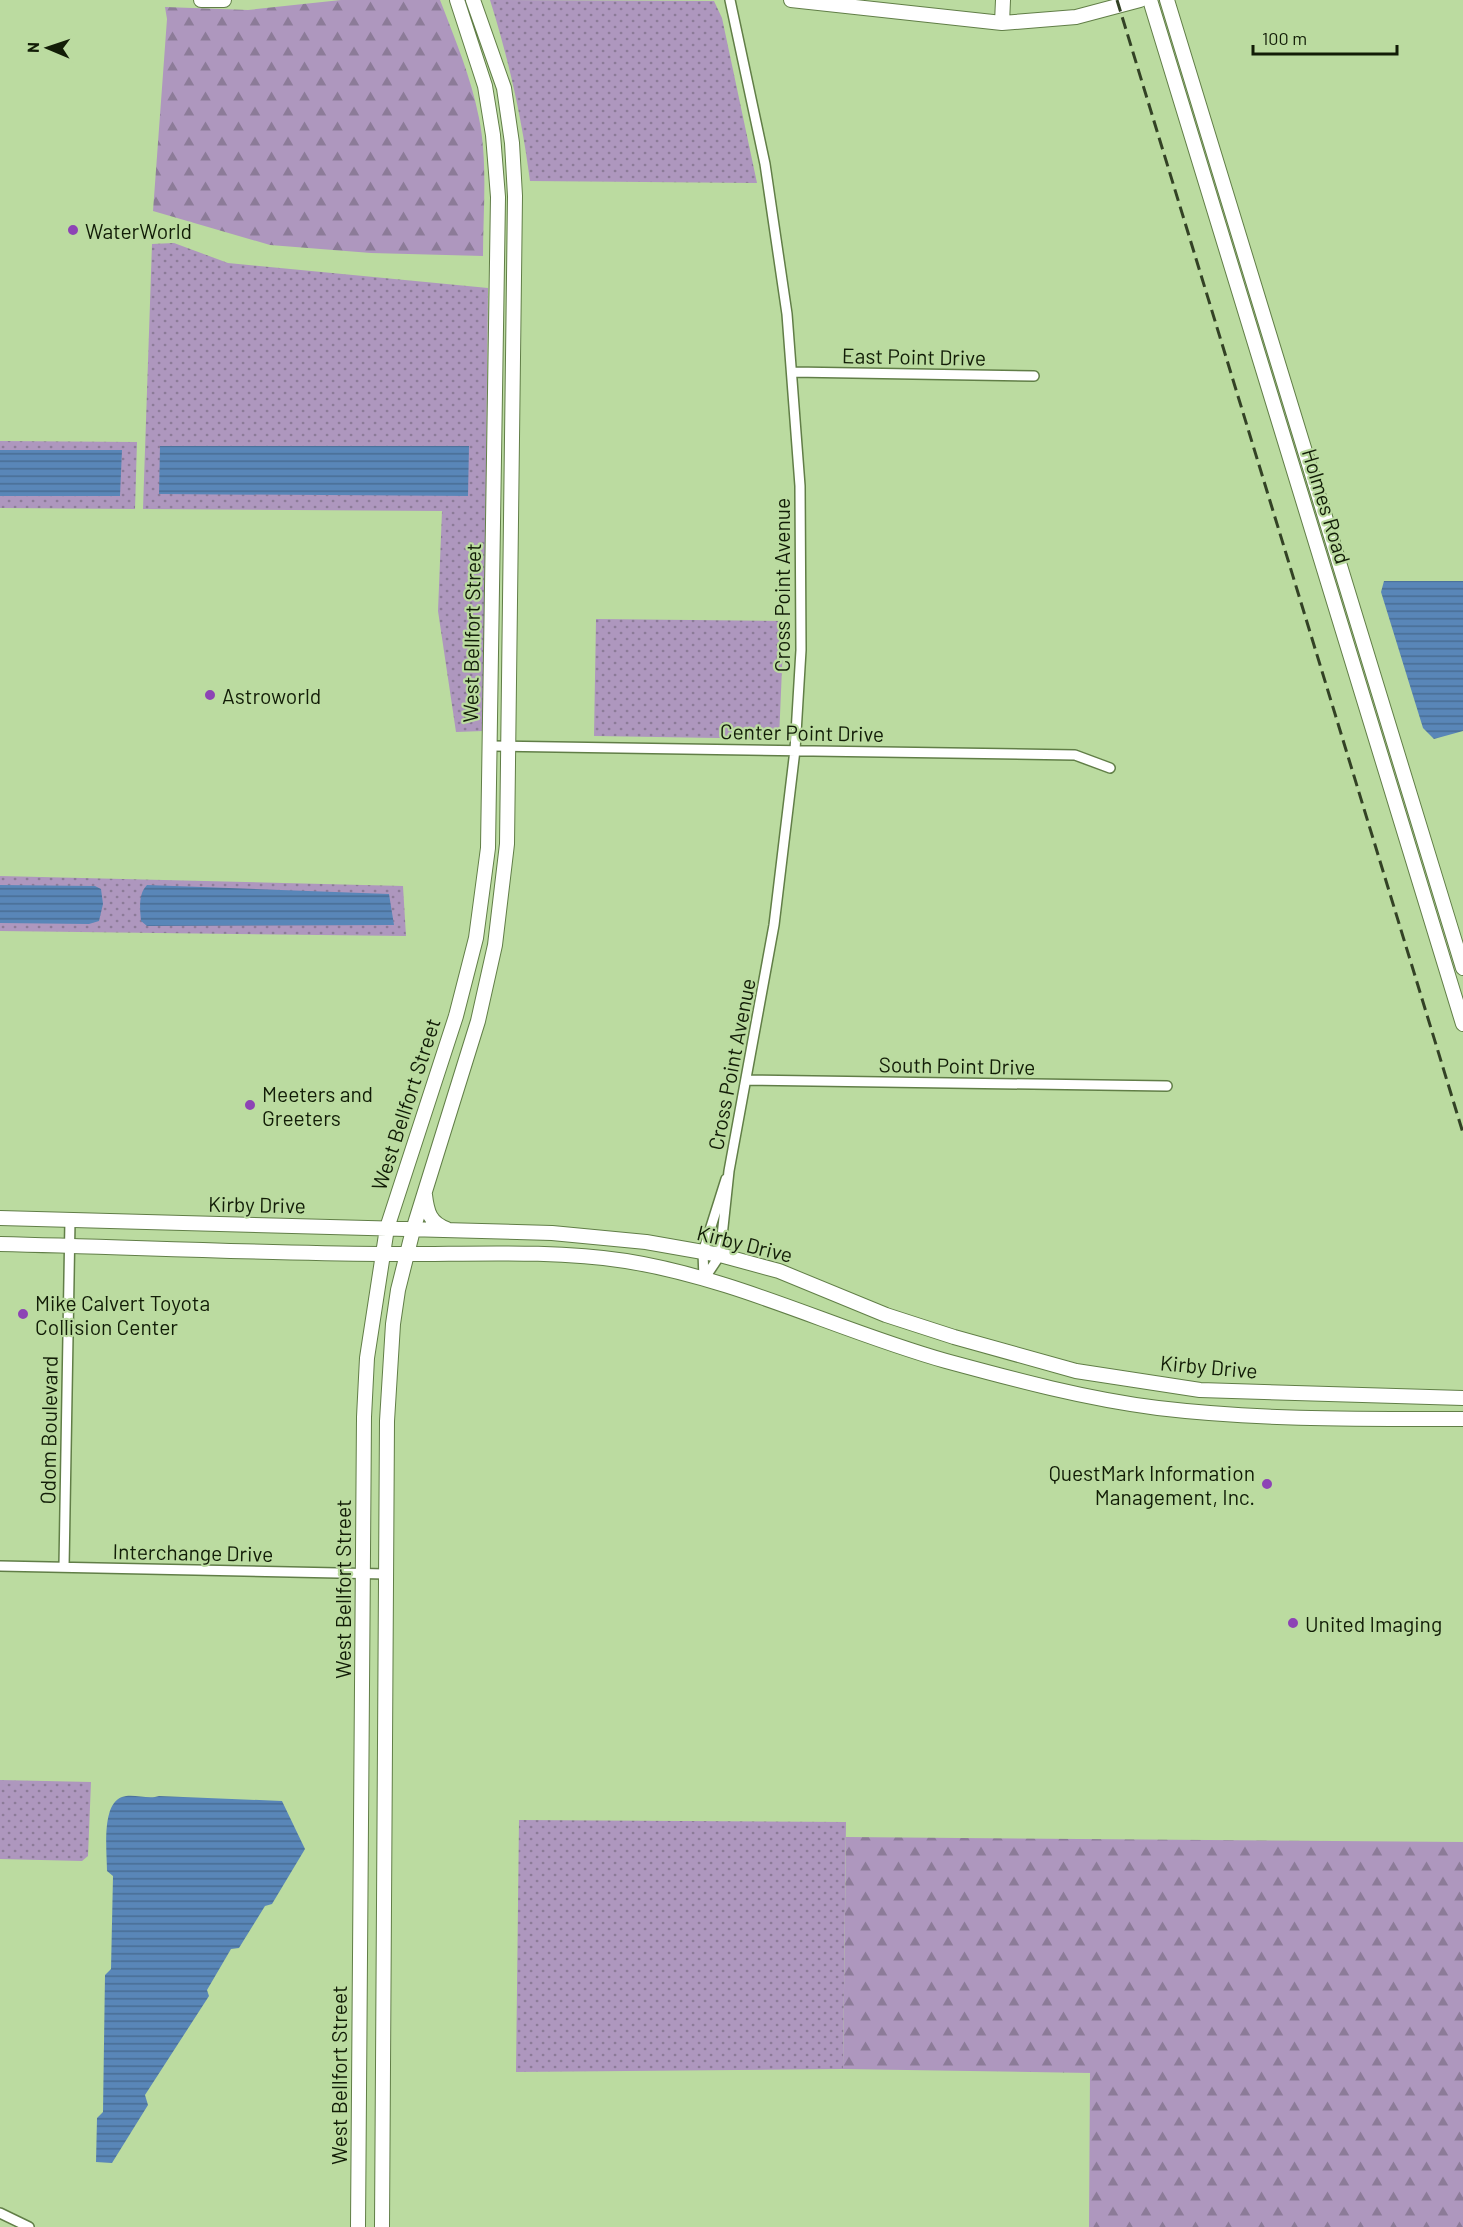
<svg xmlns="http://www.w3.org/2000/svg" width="1463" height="2227" font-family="Barlow,sans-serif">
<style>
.grass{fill:url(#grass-dots)}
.forest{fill:url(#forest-firs)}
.water{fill:url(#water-rules)}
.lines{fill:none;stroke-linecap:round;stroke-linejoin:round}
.street-casing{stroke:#617e47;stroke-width:12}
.secondary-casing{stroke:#617e47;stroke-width:16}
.street{stroke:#fff;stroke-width:9}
.secondary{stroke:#fff;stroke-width:14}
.rail{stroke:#334225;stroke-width:3;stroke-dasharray:12 6;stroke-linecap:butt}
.poi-dot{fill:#8d43b5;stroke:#bbdba0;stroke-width:2}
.labels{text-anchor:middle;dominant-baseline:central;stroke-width:4.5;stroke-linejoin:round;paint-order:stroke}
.poi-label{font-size:21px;fill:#121d07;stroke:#bbdba0;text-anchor:start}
.street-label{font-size:21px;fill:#121d07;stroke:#bbdba0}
</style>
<defs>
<pattern id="grass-dots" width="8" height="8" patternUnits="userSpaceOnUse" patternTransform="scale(1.5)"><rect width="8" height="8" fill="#ae97be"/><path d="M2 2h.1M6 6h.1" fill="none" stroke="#8c7b98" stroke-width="1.8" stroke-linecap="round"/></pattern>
<pattern id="forest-firs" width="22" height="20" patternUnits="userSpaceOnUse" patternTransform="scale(1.5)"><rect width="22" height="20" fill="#ae97be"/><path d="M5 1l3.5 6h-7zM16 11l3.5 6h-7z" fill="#8c7b98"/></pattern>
<pattern id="water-rules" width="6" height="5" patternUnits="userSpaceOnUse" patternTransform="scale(1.5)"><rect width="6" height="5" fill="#5986b8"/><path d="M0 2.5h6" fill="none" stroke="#486d94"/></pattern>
</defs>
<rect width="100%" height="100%" fill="#bbdba0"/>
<path class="grass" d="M490 0 714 1 722 18 757 183 530 181C522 119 509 60 490 0Z
M174 243 228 263 488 288 483 731 456 732 438 611 442 511 143 509 152 244Z
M0 441 137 442 135 509 0 508Z
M596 619 784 621 779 739 594 736Z
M0 876 403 886 406 936 0 931Z
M0 1780 91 1782 88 1856 82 1861 0 1859Z
M519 1820 846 1822 843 2069 516 2072Z"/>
<path class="forest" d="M341 0H440C455 39 471 77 479 118 488 163 483 211 483 256L371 253 270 245 153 211 167 19 165 7 248 10Z
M846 1837 1463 1842V2227H1089L1090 2073 843 2069Z"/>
<path class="water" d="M160 446H469L468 496 159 494Z
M0 450H122L120 496H0Z
M1384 581H1463V731L1434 739 1423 728 1381 592Z
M0 885 95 886 101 889 103 904 99 921 89 924 0 923Z
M147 885 389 894 394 925 147 926 141 921C140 909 138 894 147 885Z
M159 1796 282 1801 305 1849 272 1904 265 1906 239 1948 231 1949 207 1990 209 1996 145 2095 148 2105 112 2163 96 2162 97 2118 103 2112 105 1975 111 1969 113 1876 107 1871C107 1852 101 1804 122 1797 133 1793 148 1800 159 1796Z"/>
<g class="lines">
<g class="street-casing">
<path id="street" d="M793 372 1034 376
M491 746 1075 755 1110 768
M746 1080 1167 1086
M704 1279 720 1255 729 1171 774 925 795 750 801 650 800 486 787 314 765 164 730 0
M704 1279 703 1252 726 1179
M0 1566 386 1574
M64 1567 70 1220
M0 2213 29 2227"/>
</g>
<g class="secondary-casing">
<path id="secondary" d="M201 0H224
M791 0 1002 23 1076 17 1140 0
M1150 0 1463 1024
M1167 0 1463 968
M1002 23 1003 0
M425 1195C427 1212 430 1223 447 1229
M0 1218 552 1233 646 1242 720 1255 779 1271 886 1315 954 1337 1076 1371 1200 1390 1463 1398
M0 1244C127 1247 254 1253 380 1254 461 1255 546 1249 626 1261 738 1279 839 1331 946 1361 1016 1380 1086 1399 1158 1408 1259 1420 1361 1419 1463 1419
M358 2227 364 1417 367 1358 387 1228 456 1016 476 938 488 848 498 197 493 135 485 86 457 0
M382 2227 387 1421 393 1324 398 1290 413 1230 478 1021 495 945 507 844 515 196 512 143 504 88 473 0"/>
</g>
<use href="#street" class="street"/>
<use href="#secondary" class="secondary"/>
<path class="rail" d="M1117 0 1463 1133"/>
</g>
<g class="poi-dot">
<circle cx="73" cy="230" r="6"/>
<circle cx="210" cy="695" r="6"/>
<circle cx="250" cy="1105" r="6"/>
<circle cx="23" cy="1314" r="6"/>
<circle cx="1267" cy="1484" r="6"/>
<circle cx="1293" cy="1623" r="6"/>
</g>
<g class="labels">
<g class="poi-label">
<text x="85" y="230">WaterWorld</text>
<text x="222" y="695">Astroworld</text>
<text x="262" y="1093">Meeters and<tspan x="262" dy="24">Greeters</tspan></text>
<text x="35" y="1302">Mike Calvert Toyota<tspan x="35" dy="24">Collision Center</tspan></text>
<text x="1255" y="1472" text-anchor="end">QuestMark Information<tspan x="1255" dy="24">Management, Inc.</tspan></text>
<text x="1305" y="1623">United Imaging</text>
</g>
<g class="street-label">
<text transform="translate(914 356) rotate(1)">East Point Drive</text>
<text transform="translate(1327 506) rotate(73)">Holmes Road</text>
<text transform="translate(781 585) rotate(-90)">Cross Point Avenue</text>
<text transform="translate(471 633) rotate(-89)">West Bellfort Street</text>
<text transform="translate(802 732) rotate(1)">Center Point Drive</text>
<text transform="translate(731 1064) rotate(-79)">Cross Point Avenue</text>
<text transform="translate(957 1065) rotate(1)">South Point Drive</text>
<text transform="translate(405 1104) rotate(-72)">West Bellfort Street</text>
<text transform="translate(257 1204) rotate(1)">Kirby Drive</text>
<text transform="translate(745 1243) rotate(14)">Kirby Drive</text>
<text transform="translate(1209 1366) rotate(5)">Kirby Drive</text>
<text transform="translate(48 1430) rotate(-89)">Odom Boulevard</text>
<text transform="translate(193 1552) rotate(1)">Interchange Drive</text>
<text transform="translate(342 1589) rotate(-90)">West Bellfort Street</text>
<text transform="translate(338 2075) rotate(-90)">West Bellfort Street</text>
</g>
</g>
<g transform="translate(48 48) rotate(272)" stroke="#bbdba0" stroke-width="4.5" paint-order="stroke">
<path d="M0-4.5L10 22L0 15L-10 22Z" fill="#121d07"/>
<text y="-9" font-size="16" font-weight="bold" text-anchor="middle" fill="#121d07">N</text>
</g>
<path d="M1253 45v9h144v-9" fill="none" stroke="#121d07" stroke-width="3"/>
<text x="1262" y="45" font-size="18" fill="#121d07" stroke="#bbdba0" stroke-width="4.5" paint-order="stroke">100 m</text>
</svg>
